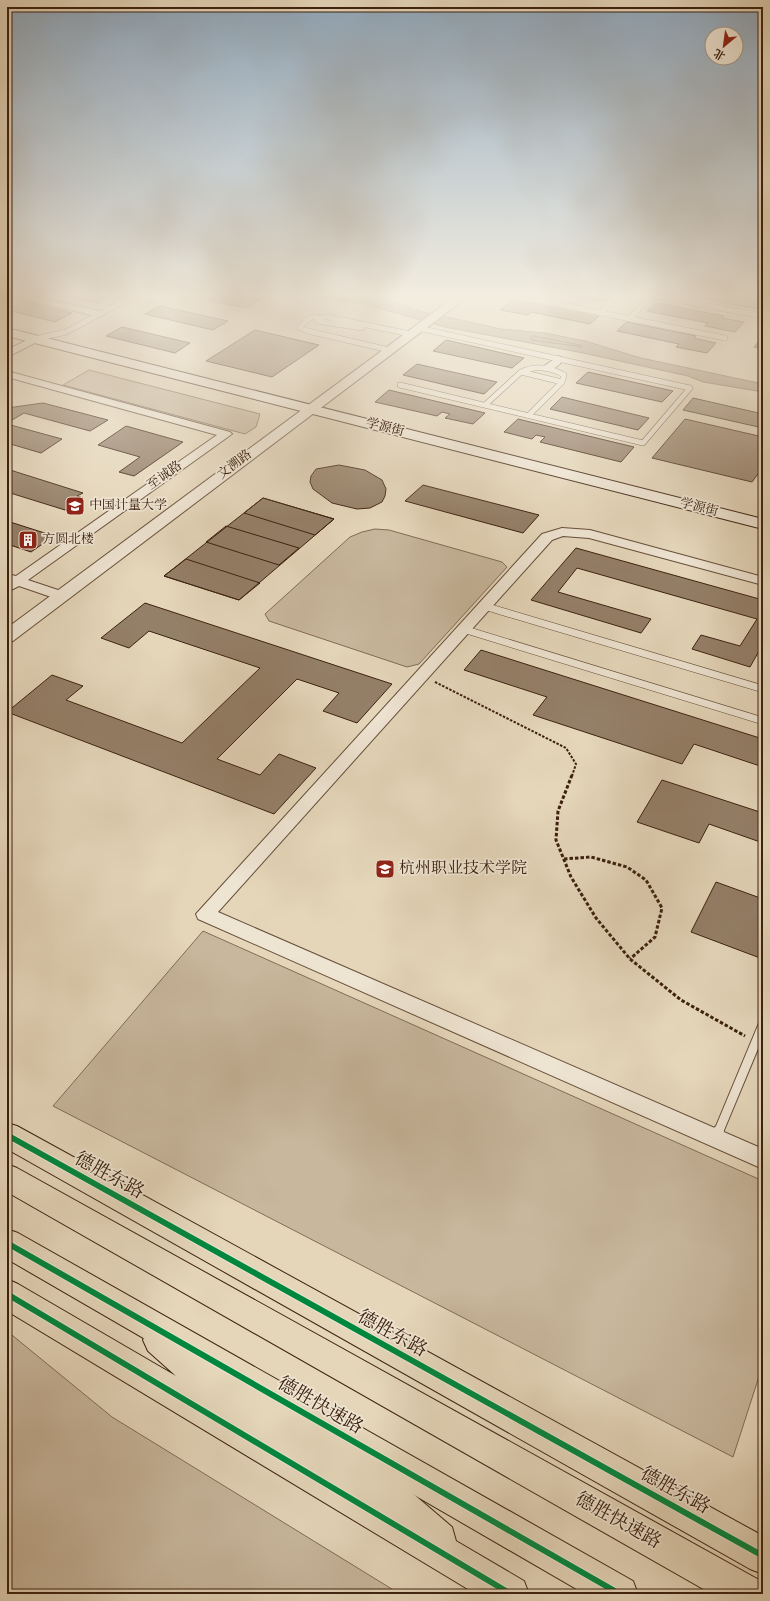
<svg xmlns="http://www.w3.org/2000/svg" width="770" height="1601" font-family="Vollkorn,'Noto Serif SC',serif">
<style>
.green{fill:#c8b79d;stroke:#826c56}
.water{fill:#ac9880;stroke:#7f6853}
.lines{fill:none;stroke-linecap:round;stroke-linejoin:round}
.shore{stroke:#745c48;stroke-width:1}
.building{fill:#947f68;stroke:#3c210f}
.service-far3-casing{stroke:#664e3a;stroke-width:6}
.service-far2-casing{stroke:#664e3a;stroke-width:8}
.service-far1-casing{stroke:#664e3a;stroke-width:11}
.service-casing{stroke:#664e3a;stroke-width:14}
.minor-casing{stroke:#664e3a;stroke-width:2}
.tertiary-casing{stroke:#664e3a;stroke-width:2}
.secondary-casing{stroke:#3c210f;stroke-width:2}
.primary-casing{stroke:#3c210f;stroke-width:2}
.trunk-casing{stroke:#3c210f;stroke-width:2}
.path-far1{stroke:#3c210f;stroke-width:2;stroke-dasharray:2.5 1.5;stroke-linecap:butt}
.path{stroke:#3c210f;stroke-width:3;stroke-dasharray:3.5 2;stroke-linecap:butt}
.service-far3{stroke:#eee4d2;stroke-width:5}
.service-far2{stroke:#eee4d2;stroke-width:7}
.service-far1{stroke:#eee4d2;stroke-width:9}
.service{stroke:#eee4d2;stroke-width:12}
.minor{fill:#eee4d2;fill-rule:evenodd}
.tertiary{fill:#eee4d2;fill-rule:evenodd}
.secondary{fill:#eee4d2;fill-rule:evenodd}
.primary{fill:#e5d6ba;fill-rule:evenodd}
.trunk{fill:#e5d6ba;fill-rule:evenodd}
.cycleway-casing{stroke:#eee4d2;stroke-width:8}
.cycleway{stroke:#00873e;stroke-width:6}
.labels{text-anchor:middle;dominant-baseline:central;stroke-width:3.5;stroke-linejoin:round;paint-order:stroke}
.far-street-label{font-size:13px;fill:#3c210f;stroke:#eee4d2}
.far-poi-label{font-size:13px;fill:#3c210f;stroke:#eee4d2;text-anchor:start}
.poi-label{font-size:16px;fill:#3c210f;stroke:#eee4d2;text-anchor:start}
.near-street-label{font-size:19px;fill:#3c210f;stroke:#eee4d2}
</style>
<rect width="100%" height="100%" fill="#e5d6ba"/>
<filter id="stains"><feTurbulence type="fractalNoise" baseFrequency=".005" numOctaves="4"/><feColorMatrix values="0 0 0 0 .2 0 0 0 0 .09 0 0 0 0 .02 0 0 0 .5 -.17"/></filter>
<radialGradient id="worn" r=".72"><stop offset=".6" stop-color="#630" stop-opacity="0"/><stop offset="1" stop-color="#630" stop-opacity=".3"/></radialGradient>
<path class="green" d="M89 370 260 414 256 427 245 434 63 385Z
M375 529 389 530 502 562 507 567 419 664 407 667 269 621 265 614 350 537 362 532Z
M203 931 763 1181V1364L733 1457 53 1106Z
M7 1331 112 1417 400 1594H7Z"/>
<path class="water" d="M306 295H375L420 311 501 329 545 333 585 341 641 358 763 384V392L703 382 688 376 583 353 445 327 365 304 329 300Z"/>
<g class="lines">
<path class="shore" d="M322 295 376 302 378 300 376 295
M533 336 580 345 582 347 532 340 531 337Z"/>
</g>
<path class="building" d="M61 295H114L98 303Z
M184 295H235L260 300 246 308Z
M566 295H611L603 302Z
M685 295H731L763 301V310Z
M512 300 532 304 534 302 600 315 590 324 531 312 528 315 500 310Z
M23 301 72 313 55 322 7 310Z
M656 303 724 316 722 318 744 322 735 332 705 326 708 323 647 311Z
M160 306 228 321 213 330 145 314Z
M626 322 696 336 694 338 716 343 707 353 676 347 679 344 617 331Z
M122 327 190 343 175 353 106 336Z
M255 330 319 345 272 377 206 361Z
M763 336V349L754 347Z
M446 340 524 358 512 368 433 351Z
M417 364 497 382 484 394 403 375Z
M588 372 673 391 662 402 576 383Z
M389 390 485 413 473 424 445 418 450 414 442 412 437 416 375 402Z
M562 397 649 418 638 430 550 409Z
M693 398 763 414V428L683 410Z
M43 403 108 420 90 431 24 413 7 423V408Z
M518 419 634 447 621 462 540 442 545 437 536 435 532 439 504 432Z
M685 419 763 437V467L752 482 652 458Z
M7 424 62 439 41 453 7 443Z
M126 426 183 442 134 476 119 472 140 457 98 445Z
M339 465 365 470 382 480 386 489 385 496 382 502 370 508 357 509 332 503 313 489 310 482 311 476 316 469Z
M7 469 83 493 77 496 83 498 65 510 7 492Z
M423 485 539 515 523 533 405 501Z
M263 498 334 519 315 535 244 513Z
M263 498 334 519 239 600 164 576Z
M7 521 54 536 31 552 7 544Z
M226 526 299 548 279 565 206 542Z
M576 548 763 600V644L750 667 692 649 701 635 740 646 757 619 577 568 558 592 651 619 641 633 531 600Z
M186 559 260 583 239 600 164 576Z
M145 603 392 684 357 723 323 711 339 693 297 679 217 759 260 775 279 754 316 768 274 814 7 712 52 675 83 686 66 700 182 743 260 668 149 631 129 648 101 638Z
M481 650 763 739V767L694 744 682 764 533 715 547 697 464 670Z
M662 780 763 813V843L709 824 699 843 637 822Z
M716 882 763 899V951L760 958 691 932Z"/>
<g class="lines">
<g class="service-far3-casing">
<path id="service-far3" d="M512 295 725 338
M650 295 763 316
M600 312 618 295
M630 318 653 295
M317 321 362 328
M301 325 311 317H328L410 334
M301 325 300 328 308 331 389 350
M35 339 66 332 135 295
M521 372C536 365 550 367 564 375L562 382
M400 385 643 443 690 388 418 328
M485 405 521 372 562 382 528 416"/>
</g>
<g class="service-far2-casing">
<path id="service-far2" d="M484 606 763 689
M463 629 763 721"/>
</g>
<g class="service-far1-casing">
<path id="service-far1" d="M718 1133 763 1025"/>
</g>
<g class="service-casing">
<path id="service" d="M716 1138 718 1132"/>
</g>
<g class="minor-casing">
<path id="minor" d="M14 295H30L104 312 105 314 100 317 16 297Z
M35 336 39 337 40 339 39 341 7 357V350Z
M559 356 564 359C560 365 552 372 544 370L543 368 544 366Z
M7 371 230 432 232 434 28 580 67 593 69 596 67 599H57L19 586 7 592V574L16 576 217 435 7 377Z
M562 528 590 530 763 577V585L589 538 563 536 552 540 218 912 763 1149V1169L198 919 196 914 542 534Z"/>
</g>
<g class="tertiary-casing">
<path id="tertiary" d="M457 295H470L13 641 7 642V628Z"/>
</g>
<g class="secondary-casing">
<path id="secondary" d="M7 328 763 519V529L7 336Z"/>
</g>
<g class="primary-casing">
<path id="primary" d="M7 1123 17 1126 763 1536V1574L750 1569 7 1149Z
M7 1279 18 1284 176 1376 148 1351 143 1340 148 1329 159 1324 170 1329 229 1379 397 1480 452 1527 456 1541 524 1581 529 1594H476L7 1311Z"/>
</g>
<g class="trunk-casing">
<path id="trunk" d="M7 1164 17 1168 761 1581 763 1594H712L7 1192Z
M7 1229 18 1233 633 1581 638 1594H585L7 1259Z"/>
</g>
<path class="path-far1" d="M435 682 566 748 576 764 572 776"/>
<path class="path" d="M572 775 558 811 556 840 571 877 596 918 630 959 681 1000 745 1036
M564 859 591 857 627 867 646 880 662 908 655 937 630 959"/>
<use href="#service-far3" class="service-far3"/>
<use href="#service-far2" class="service-far2"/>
<use href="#service-far1" class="service-far1"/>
<use href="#service" class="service"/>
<use href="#minor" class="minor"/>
<use href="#tertiary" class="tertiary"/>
<use href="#secondary" class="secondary"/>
<use href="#primary" class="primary"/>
<use href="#trunk" class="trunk"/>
<g class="cycleway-casing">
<path id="cycleway" d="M7 1135 763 1556
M7 1243 620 1594
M7 1294 511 1594"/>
</g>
<use href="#cycleway" class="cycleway"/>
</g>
<linearGradient id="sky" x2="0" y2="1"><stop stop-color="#90a9be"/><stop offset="0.57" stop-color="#f3ede0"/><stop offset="1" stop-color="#f3ede0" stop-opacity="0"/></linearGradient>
<rect width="770" height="519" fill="url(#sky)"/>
<defs>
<g id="university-square" transform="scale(1)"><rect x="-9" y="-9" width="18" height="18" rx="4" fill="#8f2418" stroke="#eee4d2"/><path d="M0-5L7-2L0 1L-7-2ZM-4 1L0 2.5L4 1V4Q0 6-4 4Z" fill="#fff"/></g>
<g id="building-square" transform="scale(1)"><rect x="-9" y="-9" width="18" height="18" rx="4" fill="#8f2418" stroke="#eee4d2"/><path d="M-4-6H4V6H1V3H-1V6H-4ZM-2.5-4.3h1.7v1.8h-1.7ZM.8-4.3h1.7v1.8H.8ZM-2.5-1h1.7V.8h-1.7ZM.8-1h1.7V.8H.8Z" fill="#fff"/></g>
</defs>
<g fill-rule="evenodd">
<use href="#university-square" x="75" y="506"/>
<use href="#building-square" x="28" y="540"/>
<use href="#university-square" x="385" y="869"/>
</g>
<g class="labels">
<g class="far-street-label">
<text transform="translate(385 428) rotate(14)">学源街</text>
<text transform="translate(235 465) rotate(-37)">文溯路</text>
<text transform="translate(165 476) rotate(-35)">至诚路</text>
<text transform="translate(699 508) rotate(14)">学源街</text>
</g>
<g class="far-poi-label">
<text x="89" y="506">中国计量大学</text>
<text x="42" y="540">方圆北楼</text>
</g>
<g class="poi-label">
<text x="399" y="869">杭州职业技术学院</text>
</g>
<g class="near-street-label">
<text transform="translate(109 1176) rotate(29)">德胜东路</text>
<text transform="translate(392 1334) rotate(29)">德胜东路</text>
<text transform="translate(320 1406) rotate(30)">德胜快速路</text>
<text transform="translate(675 1491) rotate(29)">德胜东路</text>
<text transform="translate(618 1521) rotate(29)">德胜快速路</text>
</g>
</g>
<rect width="770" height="1601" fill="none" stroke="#e5d6ba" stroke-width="24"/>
<rect x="8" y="8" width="754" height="1585" fill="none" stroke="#3c210f" stroke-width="2"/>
<rect x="12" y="12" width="746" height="1577" fill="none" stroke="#3c210f"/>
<g transform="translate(724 46) rotate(209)"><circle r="19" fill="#eee4d2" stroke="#a79684"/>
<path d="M0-3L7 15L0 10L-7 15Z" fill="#8f2418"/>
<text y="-6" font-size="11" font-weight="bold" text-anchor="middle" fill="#3c210f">北</text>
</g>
<rect width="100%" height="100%" filter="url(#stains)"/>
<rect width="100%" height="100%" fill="url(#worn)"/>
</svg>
